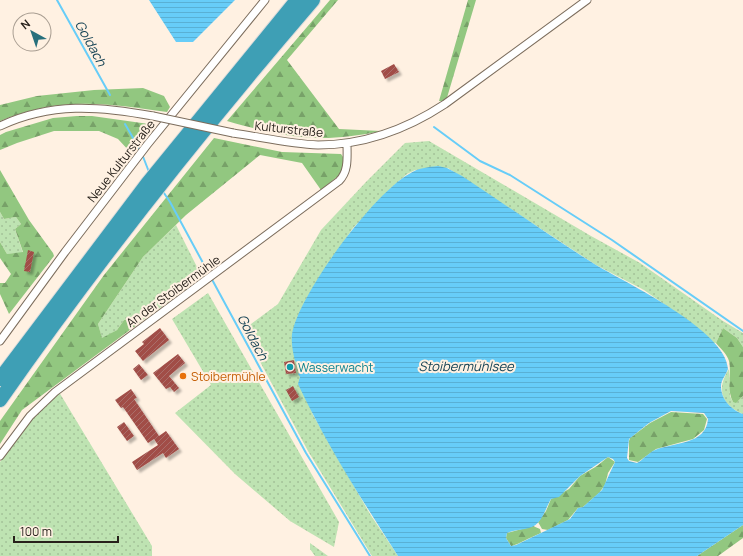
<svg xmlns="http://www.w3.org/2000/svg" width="743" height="556" font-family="Manrope,sans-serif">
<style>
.grass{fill:url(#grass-dots)}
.forest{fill:url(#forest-firs)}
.water{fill:url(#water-rules);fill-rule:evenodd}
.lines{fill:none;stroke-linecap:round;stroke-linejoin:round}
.stream{stroke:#67cdf8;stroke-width:2}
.building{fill:url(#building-hatch);filter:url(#shadow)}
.street-casing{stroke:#7c6d5d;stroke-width:9}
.highway-casing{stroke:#dcdbdb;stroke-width:16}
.street{stroke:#fff;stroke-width:7}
.highway{stroke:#3e9fb5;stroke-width:14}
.street-bridge-casing{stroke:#7c6d5d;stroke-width:9;stroke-linecap:butt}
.street-bridge{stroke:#fff;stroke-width:7}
.culture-dot{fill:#0f9aa8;stroke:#fff1e2;stroke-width:1.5}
.food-dot{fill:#e8710a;stroke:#fff1e2;stroke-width:1.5}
.labels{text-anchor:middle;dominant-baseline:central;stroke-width:4;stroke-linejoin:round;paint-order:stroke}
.street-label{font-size:12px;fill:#27211b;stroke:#fff1e2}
.culture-label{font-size:12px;fill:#0d838f;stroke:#fff1e2;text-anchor:start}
.food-label{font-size:12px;fill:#c56008;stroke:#fff1e2;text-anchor:start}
.water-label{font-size:13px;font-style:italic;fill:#174456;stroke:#fff1e2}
</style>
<defs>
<pattern id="grass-dots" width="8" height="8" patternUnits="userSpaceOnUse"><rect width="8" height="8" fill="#bee3b2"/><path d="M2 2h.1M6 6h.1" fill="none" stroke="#a3c298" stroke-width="1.8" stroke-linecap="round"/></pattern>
<pattern id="forest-firs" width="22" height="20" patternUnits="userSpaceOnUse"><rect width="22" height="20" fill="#92c780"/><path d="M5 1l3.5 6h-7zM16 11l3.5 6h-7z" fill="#77a168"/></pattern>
<pattern id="water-rules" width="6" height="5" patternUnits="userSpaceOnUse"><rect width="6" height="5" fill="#67cdf8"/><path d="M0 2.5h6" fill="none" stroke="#59b0d4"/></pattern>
<pattern id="building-hatch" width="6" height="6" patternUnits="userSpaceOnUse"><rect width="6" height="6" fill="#a14d47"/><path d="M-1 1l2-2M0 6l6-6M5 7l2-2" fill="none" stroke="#aa6e6a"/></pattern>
<filter id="shadow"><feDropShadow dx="3" dy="3" stdDeviation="1" flood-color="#0004"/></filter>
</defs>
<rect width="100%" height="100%" fill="#fff1e2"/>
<path class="grass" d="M429 141 591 236 640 263 723 321 743 333V347L737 338 723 328 716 343H714L688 321 644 290 596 265 448 168 415 170 407 174 391 188 353 228 316 283 294 328 292 335 296 361H298L302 365V370L299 374 313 415 370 514 398 556H372L308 451 243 330 278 304 321 230 366 182 405 143Z
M0 212 4 219 16 217 21 224 15 229 23 253 7 254 0 242Z
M176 225 202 277 142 321 137 318 124 320 117 330 102 339 98 324 143 257Z
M208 293 339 522 334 547 290 521 235 474 175 413 211 385 172 319Z
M729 369 730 396 733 402 738 401 743 396V414C721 405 716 388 729 369Z
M59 392 152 546V556H0V462L28 422Z
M310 543 328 556H315L310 549Z"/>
<path class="forest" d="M330 0H338L287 60 339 129 381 131C320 144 287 138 227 121Z
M468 0H476L446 101H439Z
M143 88 164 96 170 107 167 112C105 103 60 96 0 121V105L37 96 94 90Z
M77 116H92L156 125 131 153 118 139 99 131H54L17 143 0 150V135L6 132 53 118Z
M214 138 282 152 341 154 343 157V172L321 190 302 163 260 155 186 215 143 257 98 324 102 338 117 330 124 320 137 318 142 321 22 410 0 444V421L104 275Z
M0 170 29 220 53 253 54 256 9 314 0 294V283H5L11 274 0 258V242L7 254 23 252 15 229 21 224 16 217 4 219 0 212Z
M723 328 737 338 743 347V396L736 403 733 402C726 389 732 374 729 361 727 354 720 348 716 343Z
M671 412 703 414 707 419 704 430 693 439 656 449 638 462 629 460V441L630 438 650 423Z
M608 457 615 462 608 473 605 485 599 493 583 507 578 508 568 520 548 530 542 529 538 522 546 511 551 499 569 489 580 476 597 466Z
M743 525V538L718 556H697Z
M533 526 540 529 541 533C535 535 515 546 511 546L506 538 507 533Z"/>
<path class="water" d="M149 0H235L193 42H176Z
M438 166 447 168 462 176C506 205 550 236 596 265 626 283 726 330 728 369 726 375 721 380 721 386 721 400 732 410 743 414V525L697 556H398C362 500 326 444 298 384L300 377 298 374 303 369 301 364 295 361C293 353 291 343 292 334 299 294 373 194 409 174 418 168 428 167 438 166ZM671 411 704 413 708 419C706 445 674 442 655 450 648 453 643 460 637 463L629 461 627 458 629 439 649 423ZM608 457 613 459 615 462 602 490 583 507 578 508 570 519 516 545 511 546 506 538 507 533C514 530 521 530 529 528 542 525 545 509 551 499L559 497 580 476Z"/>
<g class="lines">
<path class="stream" d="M57 0 110 95
M125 124 140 150
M434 127 480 161 510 175 612 240 743 331
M142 154 149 172
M162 190 170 202 306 453 370 556"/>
</g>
<path class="building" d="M394 64 399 72 385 79 381 71Z
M28 250 34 252 30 272 24 271Z
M160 328 169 340 143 361 135 351 144 344 142 342Z
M178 354 185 363 169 376 179 388 174 392 170 387 166 389 153 373Z
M294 360 296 373 286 374 284 362Z
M139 364 148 375 141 380 133 369Z
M293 386 299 397 292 401 286 390Z
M131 389 137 398 134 399 159 436 166 431 179 449 166 458 163 453 137 470 132 462 158 445 154 439 148 443 123 407 121 408 115 400Z
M124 422 134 436 127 441 117 427Z"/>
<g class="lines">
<g class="street-casing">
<path id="street" d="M0 126C51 102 99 106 153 116
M233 133C261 137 290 144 318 145 364 145 407 129 445 104L587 0
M0 341 65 252 147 145 265 0
M0 456 30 416 55 392 339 181C349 171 347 157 347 143"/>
</g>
<g class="highway-casing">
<path id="highway" d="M0 379 147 184 297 0
M0 400C97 261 203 128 313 0"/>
</g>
<use href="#street" class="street"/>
<use href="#highway" class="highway"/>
<g class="street-bridge-casing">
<path id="street-bridge" d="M153 116 233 133"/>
</g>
<use href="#street-bridge" class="street-bridge"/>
</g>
<circle class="culture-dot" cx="290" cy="367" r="4"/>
<circle class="food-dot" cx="183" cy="376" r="4"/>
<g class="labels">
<g class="street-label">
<text transform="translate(289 129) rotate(6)">Kulturstraße</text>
<text transform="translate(121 161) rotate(-52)">Neue Kulturstraße</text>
<text transform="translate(173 291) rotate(-36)">An der Stoibermühle</text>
</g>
<g class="culture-label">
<text x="298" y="367">Wasserwacht</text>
</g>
<g class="food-label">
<text x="191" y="376">Stoibermühle</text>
</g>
<g class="water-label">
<text transform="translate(91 43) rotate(61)">Goldach</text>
<text transform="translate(253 337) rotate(62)">Goldach</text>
<text x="466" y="366">Stoibermühlsee</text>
</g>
</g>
<g transform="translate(32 32) rotate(320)"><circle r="19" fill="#fff1e2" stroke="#a99e92"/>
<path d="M0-3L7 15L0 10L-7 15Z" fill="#28707c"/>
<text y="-6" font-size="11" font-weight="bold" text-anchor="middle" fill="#27211b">N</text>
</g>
<path d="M14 536v6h104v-6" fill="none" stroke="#27211b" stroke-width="2"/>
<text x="20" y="536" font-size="12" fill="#27211b" stroke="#fff1e2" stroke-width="3" paint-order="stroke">100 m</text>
</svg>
